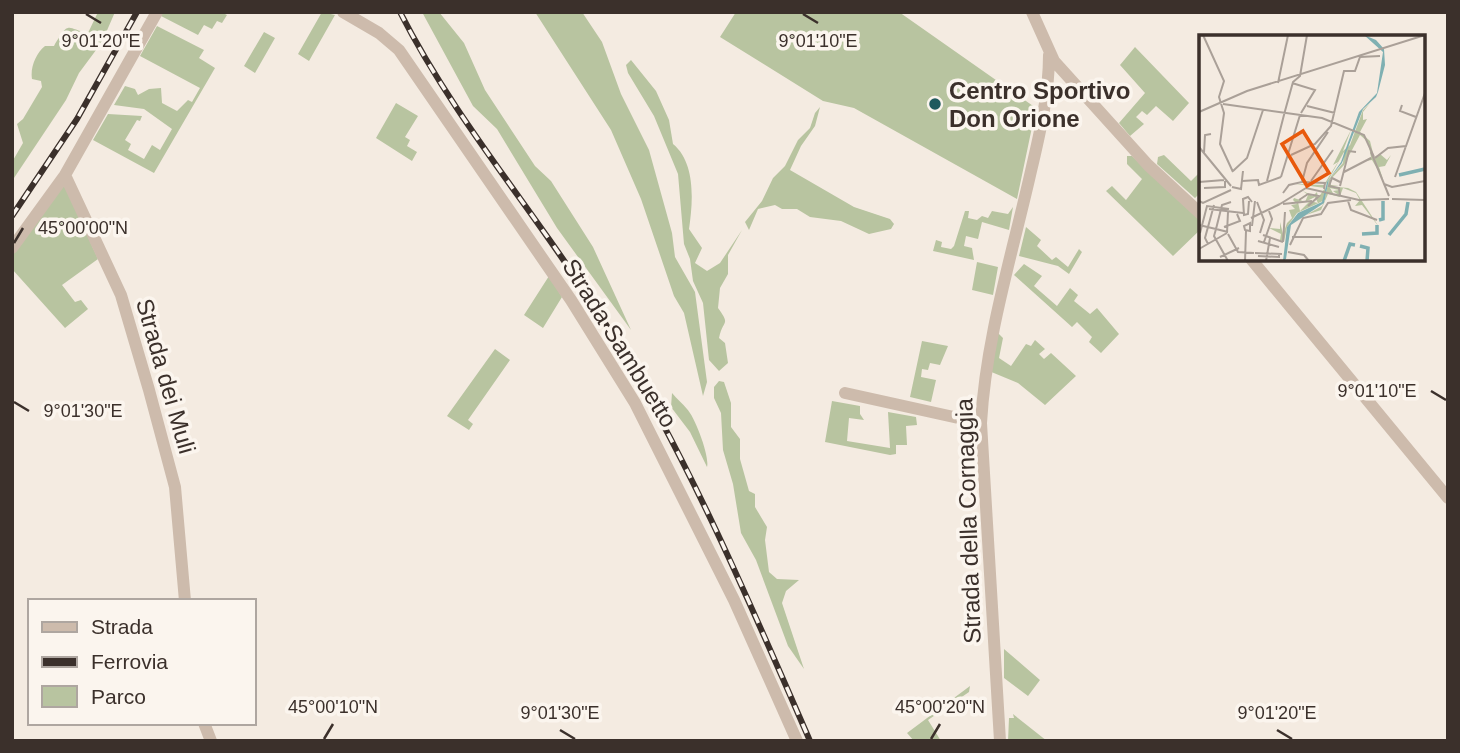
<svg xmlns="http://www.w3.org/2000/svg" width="1460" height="753" font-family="Helvetica,sans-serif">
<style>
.green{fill:#b8c4a0}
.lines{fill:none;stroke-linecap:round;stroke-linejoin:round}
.street{stroke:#cdbbac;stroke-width:12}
.rail-casing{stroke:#3b302b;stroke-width:6}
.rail{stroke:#fbf5ee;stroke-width:3.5;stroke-dasharray:10;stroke-linecap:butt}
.ticks{fill:none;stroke:#3b302b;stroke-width:2.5}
.poi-dot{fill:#1f5a5e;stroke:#fbf5ee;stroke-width:2.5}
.labels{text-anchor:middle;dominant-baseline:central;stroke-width:7;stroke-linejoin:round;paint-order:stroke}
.poi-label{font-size:24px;font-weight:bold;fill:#3b302b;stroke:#fbf5ee;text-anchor:start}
.street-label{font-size:24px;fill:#3b302b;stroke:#fbf5ee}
.inset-river{fill:none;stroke:#7fb0b2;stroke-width:3.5}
.inset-road{fill:none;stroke:#aaa098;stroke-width:2}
.view{fill:#e8590c;fill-opacity:0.15;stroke:#e8590c;stroke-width:3.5}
.inset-edge{fill:none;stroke:#3b302b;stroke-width:3.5}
.ticks-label{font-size:18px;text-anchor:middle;fill:#3b302b;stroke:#fbf5ee;stroke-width:7;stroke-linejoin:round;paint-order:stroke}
</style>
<rect width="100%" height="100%" fill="#f4ebe1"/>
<path class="green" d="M98 12H115L102 42 79 73 66 100 12 181V162L23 143 17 124 23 119 42 87 41 81 32 79C30 68 36 53 45 46H54C70 19 66 29 88 33Z
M163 12H221L227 15 222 23 217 21 212 29 204 25 198 35 161 16Z
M322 12 335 15 309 61 298 54Z
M422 12H439L464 43 485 90 535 166 551 181 593 247 631 330 557 228 497 129 473 106Z
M535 12H582L602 42 621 94 649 150 672 233 675 257 695 292 707 382 703 396 684 313 674 296 641 199 611 130Z
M736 12H899L1036 108 1017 199 854 108 823 101 720 37Z
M157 26 204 50 199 58 215 68 154 173 93 140 108 114 142 116 140 121 137 120 125 140 131 144 128 150 144 159 152 145 160 150 172 129 144 109 114 105 125 86 135 89 138 95 149 89 161 88 162 103 177 111 188 100 192 102 200 88 140 56Z
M264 32 275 38 255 73 244 66Z
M1135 47 1189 103 1173 121 1156 106 1147 115 1142 111 1136 117 1144 124 1130 136 1119 123 1145 93 1120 65Z
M631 60 656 91 669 120 673 144C696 163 693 202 689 229L702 248 695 263 707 271 720 263 742 230 728 255V274L720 288 718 308C731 326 723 319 719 338L725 343 728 363 719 371 709 360 703 303 693 281 690 259 684 244 678 174 654 116 628 73 626 65Z
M396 103 418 116 405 137 410 140 407 146 417 152 412 161 376 138Z
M820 107 815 126 801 146 790 170 854 207 890 219 894 224 891 229 869 234 841 221 810 217 797 209H782L775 205 758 209 749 230 745 222 762 201 773 178 785 166 798 140 810 128 815 113Z
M1164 155 1191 181 1201 171V192L1195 198 1157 164 1158 157Z
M1127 156H1132L1201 220V229L1173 256 1106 191 1112 186 1126 200 1142 179 1127 164Z
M65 186 98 259 62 285 75 302 81 300 88 309 65 328 12 269V256L61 187Z
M1013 207 1009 230 982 222 978 239 966 236 964 246 972 248 974 260 933 251 936 240 942 242 941 247 951 249 954 246 965 211H969L968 218 977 220 982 216 988 218 992 211 1008 214Z
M1026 227 1041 240 1037 246 1052 260 1056 257 1068 267 1079 249 1082 252 1069 274 1058 266 1019 256Z
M977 262 998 267 993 295 972 290Z
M1024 264 1042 276 1034 286 1057 306 1070 288 1078 295 1074 301 1090 314 1097 308 1119 334 1101 353 1089 342 1092 337 1077 322 1072 327 1014 275Z
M549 276 562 297 543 328 524 315Z
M997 332 1003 338 999 358 1011 366 1026 344 1031 346 1035 340 1045 349 1039 354 1044 359 1051 353 1076 376 1045 405 1018 383 989 371Z
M922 341 948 346 940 365 930 363 928 370 922 369 921 377 936 380 931 402 910 397Z
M495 349 510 360 468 420 473 424 469 430 447 416Z
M719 381 724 382 731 403V427L740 439V459L749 491 755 494V507L767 527 765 540 769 572 777 579 799 580 786 591 782 603 804 669 788 646 756 560 741 533 733 484 723 450 721 413 714 398V387Z
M672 393C677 399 682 403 687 409 695 417 710 457 707 467L690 432 671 407Z
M832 401 860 406V414L864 420 849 418 847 441 890 448 888 412 916 417 917 425 906 426 907 445H896V454L890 455 825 442Z
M1004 649 1040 680 1028 696 1004 678Z
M970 686 969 692 928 720 941 741H914L907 733Z
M1013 714 1047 741H1008L1009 718H1014Z"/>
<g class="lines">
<path class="street" d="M343 12 379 33 399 50 571 300 635 403 734 600 797 741
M1032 12 1054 61 1148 165 1201 214
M65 175 121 295 149 390 175 487 185 601
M12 248 65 175 157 12
M1251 259 1448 498
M845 393 981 423
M204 723 211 741
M1000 741 981 423C986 337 1012 255 1031 171 1040 133 1049 94 1049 55"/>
<g class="rail-casing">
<path id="rail" d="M400 12C458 126 544 222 610 331 690 462 749 601 810 741
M12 216 77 119 137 12"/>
</g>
<use href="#rail" class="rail"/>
</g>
<path class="ticks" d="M86 14 101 23M803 14 818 23M14 243 23 228M1431 391 1446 400M14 402 29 411M560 730 575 739M1277 730 1292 739M324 739 333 724M931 739 940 724"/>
<circle class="poi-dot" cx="935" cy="104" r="7"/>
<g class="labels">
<g class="poi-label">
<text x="949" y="90">Centro Sportivo<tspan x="949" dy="28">Don Orione</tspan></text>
</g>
<g class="street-label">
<text transform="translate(620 343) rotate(58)">Strada Sambuetto</text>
<text transform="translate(166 376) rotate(74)">Strada dei Muli</text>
<text transform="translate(968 521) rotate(-92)">Strada della Cornaggia</text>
</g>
</g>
<g transform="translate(1199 35)">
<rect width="226" height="226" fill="#f4ebe1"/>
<path d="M171 68 164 77V85L168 84 161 97 171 106 175 122 181 119 188 125 192 120 186 131 180 132 184 144 173 125 166 126 172 122 169 107 161 100 145 130 131 145 132 150 140 151H129L149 153 157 157 180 192 163 170 156 171 161 165 157 158 144 153 141 161 134 156 140 155 131 153 134 158H130L141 161V162L129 159 122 175 107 180 123 171 126 165 98 178 88 192 85 207 81 205 82 199 70 193 81 194V187L84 199 88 188 93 183 90 175 96 174 92 170 98 169 94 165 95 163 104 166 99 167 101 176 111 166 119 168 116 162 106 167 109 160 104 156 114 161 118 157 119 163 126 153 96 149 126 150V163L130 144 144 128 145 117 127 149 120 147 126 148 139 127 134 130 152 95 144 116 151 110 164 75Z" fill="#b8c4a0"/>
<path d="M165 0 177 5 185 14 186 30 179 57 177 62 164 74 143 128 130 144 125 168 92 190 87 224 84 226 88 192 99 178 123 167 128 147 142 127 160 77 178 58 184 17Z" fill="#7fb0b2"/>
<path class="inset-river" d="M200 140 226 134M180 185 184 184V166M163 199 178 198V190M190 200 207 179 209 167M161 211 169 213 168 226M145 226 151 209 156 210"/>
<path class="inset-road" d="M4 0 25 46 20 62 25 78 21 109 34 137M79 48 89 0M93 48 116 55 102 78M24 69 123 83 165 100 175 122M203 70 201 76 217 82M108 71 136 78M86 76 94 47 101 41 108 0M0 77 48 56 226 0M0 112 32 151M172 117 190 161M5 118 6 100 12 99M92 120 116 109 132 91 145 36H156L161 22 181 21M176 123 189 113 207 111 226 58M34 136 48 123 64 75M145 137 172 123M82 142 101 80M196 142 207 111M43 146 59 145 60 150 82 142M68 146 86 76M112 146 134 115M0 147 25 145M103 147 126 148 125 154M185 149 193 152 226 146M141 151 150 116 157 117M33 152 42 154 44 136M5 153 26 152V146M84 158 90 150 103 147 108 128 129 97M141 161 140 153 130 151 133 143 141 147M193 164 226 165M100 165 109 159 120 161 109 171M0 166 4 168 32 155M50 166 49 179 45 180 44 164 49 162 53 167M86 166 81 169 107 153 160 165 190 164M149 166 152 175 178 185M58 167 65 185 61 198M84 169 113 166M10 174 44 178M52 183 81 169M51 188V196L46 195 45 191ZM0 190 17 194 15 201 29 226M53 191 56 166M25 192 41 186 38 179M29 197 17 194 23 170 32 167M1 198 8 171 30 174M28 198 29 177M29 199 39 217 55 218M64 200 84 207M93 202H123M59 206 80 212M65 207 73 184 70 176M84 207 86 177M9 209 6 203 15 170M91 210 104 183 122 179 129 168 152 165M0 214 28 198M89 217 105 220 110 226M56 218 83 219M59 221 80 222V218M21 222 40 213M46 226 47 196M67 226 71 203"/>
<path class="view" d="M104 96 130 138 108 151 83 109Z"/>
<rect width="226" height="226" class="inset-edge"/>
</g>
<g class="ticks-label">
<text x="101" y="47">9°01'20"E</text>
<text x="818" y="47">9°01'10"E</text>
<text x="83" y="234">45°00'00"N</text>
<text x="1377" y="397">9°01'10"E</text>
<text x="83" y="417">9°01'30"E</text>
<text x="333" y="713">45°00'10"N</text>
<text x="940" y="713">45°00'20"N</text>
<text x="560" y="719">9°01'30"E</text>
<text x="1277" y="719">9°01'20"E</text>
</g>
<rect width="1460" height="753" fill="none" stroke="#3b302b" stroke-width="28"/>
<rect x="28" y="599" width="228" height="126" fill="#fbf5ee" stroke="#aea6a0" stroke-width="2"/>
<rect x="42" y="622" width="35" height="10" fill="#cdbbac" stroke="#aea6a0" stroke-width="2"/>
<text x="91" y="634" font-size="21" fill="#3b302b">Strada</text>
<rect x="42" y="657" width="35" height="10" fill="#3b302b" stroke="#aea6a0" stroke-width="2"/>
<text x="91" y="669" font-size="21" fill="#3b302b">Ferrovia</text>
<rect x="42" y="686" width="35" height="21" fill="#b8c4a0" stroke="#aea6a0" stroke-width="2"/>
<text x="91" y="704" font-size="21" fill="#3b302b">Parco</text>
</svg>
